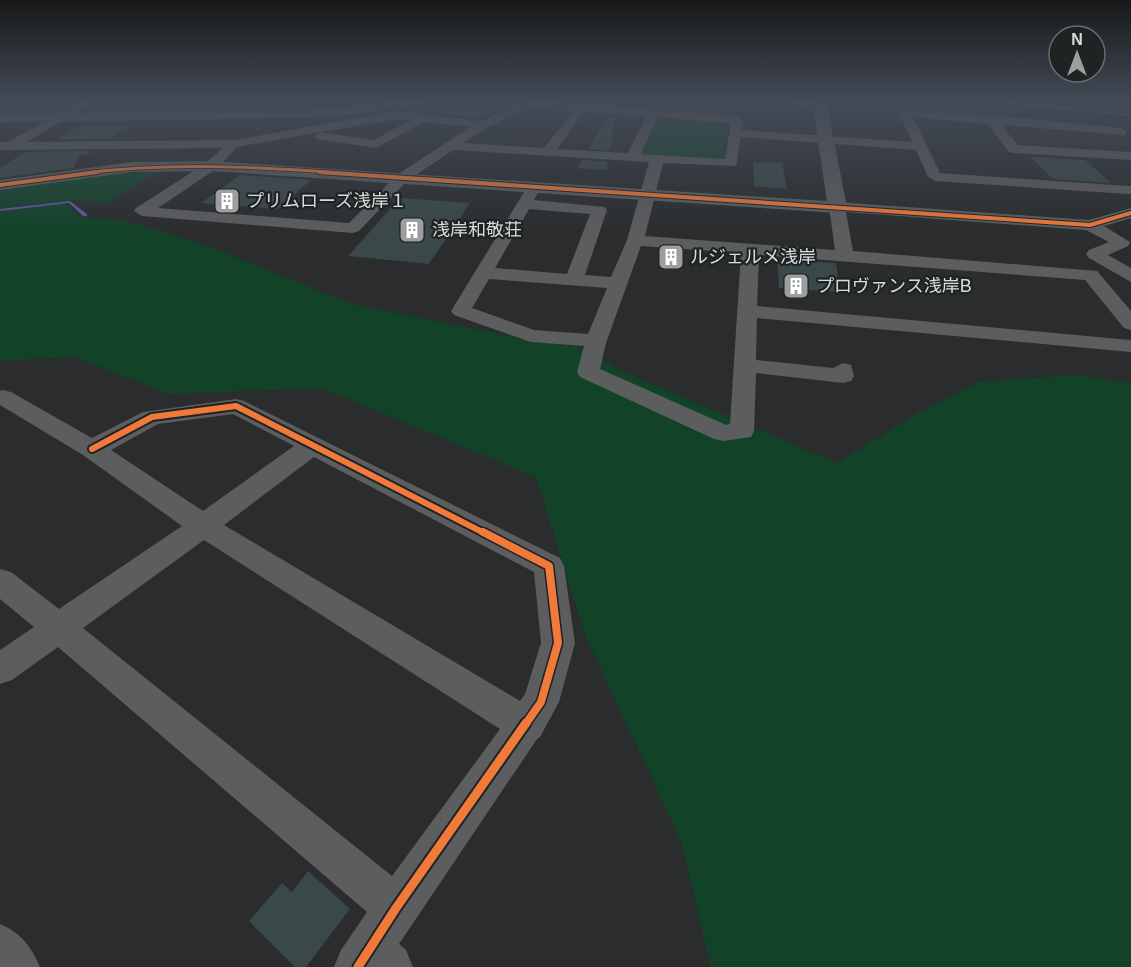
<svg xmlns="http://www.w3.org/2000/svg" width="1131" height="967" font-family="Arial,'Noto Sans JP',sans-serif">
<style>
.green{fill:#124329}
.water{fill:#58599c}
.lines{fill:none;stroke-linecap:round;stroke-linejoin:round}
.stream{fill:#58599c;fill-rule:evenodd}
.building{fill:#3a4847}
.minor{fill:#5c5d5e;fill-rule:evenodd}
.tertiary{fill:#5c5d5e;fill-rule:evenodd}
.primary{fill:#666768;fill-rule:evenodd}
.cycleway-far4-casing{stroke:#1f2324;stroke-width:4.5}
.cycleway-far3-casing{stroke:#1f2324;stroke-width:6}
.cycleway-far2-casing{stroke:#1f2324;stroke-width:10}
.cycleway-far1-casing{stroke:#1f2324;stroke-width:11}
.cycleway-casing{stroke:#1f2324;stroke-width:13}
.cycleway-far4{stroke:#f17a3a;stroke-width:3}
.cycleway-far3{stroke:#f17a3a;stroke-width:4}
.cycleway-far2{stroke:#f17a3a;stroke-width:6}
.cycleway-far1{stroke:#f17a3a;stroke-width:8}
.cycleway{stroke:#f17a3a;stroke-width:9}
.labels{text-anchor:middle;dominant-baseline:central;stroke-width:4.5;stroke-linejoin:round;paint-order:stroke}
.far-poi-label{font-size:18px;fill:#d9dcdd;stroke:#1f2324;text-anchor:start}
</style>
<rect width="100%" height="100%" fill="#2a2c2d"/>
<path class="green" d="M655 116 728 121 724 159 641 154Z
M158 171 108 203 75 200 0 208V189L109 174Z
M65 203 81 217 127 221 205 245 352 304 529 340 580 347 619 370 837 463 918 413 978 382 1076 375 1131 383V967H711L681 841 585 635 536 477 321 388 169 394 74 357 0 361V212Z"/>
<path class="water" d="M967 100H1002L1131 114V116Z"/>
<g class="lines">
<path class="stream" d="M71 100H75L67 105H65V103Z
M70 201 87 214V216H83L69 203 0 211V209Z"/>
</g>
<path class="building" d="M468 100H473L508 106 477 118 435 113Z
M607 116 615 117 610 150 589 149Z
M80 126H128L109 139H58Z
M92 151 87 155H79L74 168 0 178V168L25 152Z
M1031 157 1085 160 1111 183 1053 179Z
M582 160 608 162 606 170 578 168Z
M753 162 782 163 787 189 754 186Z
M240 175 311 180 278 209 201 203Z
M400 198 470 203 429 264 348 256Z
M777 259 836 263 840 292 779 288Z
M308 871 350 909 306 967H295L249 921 282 883 292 892Z"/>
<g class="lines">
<path class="minor" d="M82 100H95L27 142 235 140 397 111 481 121 530 100 737 116 743 120 742 130 912 142 899 113 901 111 990 115 1121 128 1127 132 1125 135 1001 125 1018 145 1131 152V160L1014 153 1009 152 988 124 913 117 940 173 1128 186H1131V194H1128L935 181 928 177 916 150 741 137 736 166 663 163 645 236 835 250 829 207 837 202 1089 220 1131 208V218L1104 226 1130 242 1128 246 1108 255 1131 268V282L1089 258 1086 254 1089 250 1109 242 1086 230 846 212 853 251 1097 271 1131 311V330L1124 328 1085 280 759 255 757 306 1131 340V352L757 318 756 360 833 368 843 363 851 365 854 376 851 381 843 383 756 373 754 431 751 437 723 441 714 439 580 377 577 372 584 346 531 342 454 315 451 311 529 184 534 183 541 187 534 200 605 207 607 210 585 275 611 277 627 240 649 162 453 150 407 181 359 231 353 233 142 216 134 211 136 208 206 163 223 148 0 150V142H8ZM530 108 573 111 544 148 464 143 486 128ZM584 112 646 117 628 153 557 149ZM657 117 731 123 725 159 641 154ZM397 119 410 120 374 140 321 132ZM424 122 470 127 397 175 349 223 158 208 216 169 237 147 320 132 315 136 317 139 376 148ZM529 209 590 214 567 274 495 268ZM641 246 741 253 730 424 726 425 600 369 606 343ZM489 279 607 288 588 334 534 330 472 308Z
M3 390 11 392 92 438 143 412 236 399 244 401 560 558 564 566 575 643 559 702 540 737 537 739 399 944 406 950 413 967H334L341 950 367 912 58 647 12 680 0 684V650L34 627 0 599V569L11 572 59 609 182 526 83 455 0 405V391ZM233 414 294 446 203 511 111 450 158 424ZM314 457 534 572 541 643 525 694 520 701 224 525ZM204 540 500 729 392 876 83 628Z
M0 924C21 933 31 946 40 967H0Z"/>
<path class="tertiary" d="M397 100H428L421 104 357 114 299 118 0 122V114L299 110 357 106Z
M789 100H816L827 106 847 207 844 211 837 213 211 171 132 172 0 190V180L132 162 211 161 827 201 813 108 791 103Z"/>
<path class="primary" d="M1120 100H1131V104L1122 103Z"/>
<g class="cycleway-far4-casing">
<path id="cycleway-far4" d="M86 173C171 162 256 167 341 173"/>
</g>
<g class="cycleway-far3-casing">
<path id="cycleway-far3" d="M319 172 1090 225 1131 213
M0 185 97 172"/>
</g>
<g class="cycleway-far2-casing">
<path id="cycleway-far2" d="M92 449 152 417 236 406 486 534"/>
</g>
<g class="cycleway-far1-casing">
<path id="cycleway-far1" d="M483 532 549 566 558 643 541 702 525 725"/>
</g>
<g class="cycleway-casing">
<path id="cycleway" d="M358 967 396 908 526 723"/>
</g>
<use href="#cycleway-far4" class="cycleway-far4"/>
<use href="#cycleway-far3" class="cycleway-far3"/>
<use href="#cycleway-far2" class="cycleway-far2"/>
<use href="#cycleway-far1" class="cycleway-far1"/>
<use href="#cycleway" class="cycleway"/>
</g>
<linearGradient id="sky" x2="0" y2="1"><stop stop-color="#171819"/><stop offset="0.43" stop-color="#444b57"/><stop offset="1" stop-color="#444b57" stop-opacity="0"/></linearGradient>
<rect width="1131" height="235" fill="url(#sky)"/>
<defs>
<g id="building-square" transform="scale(1.35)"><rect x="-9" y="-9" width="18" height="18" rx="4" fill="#9c9e9f" stroke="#1f2324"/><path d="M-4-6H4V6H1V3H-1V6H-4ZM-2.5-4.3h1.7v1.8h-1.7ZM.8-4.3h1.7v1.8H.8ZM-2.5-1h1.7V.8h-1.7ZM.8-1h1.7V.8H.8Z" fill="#fff"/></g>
</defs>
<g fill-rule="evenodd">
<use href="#building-square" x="227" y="201"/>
<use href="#building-square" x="412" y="230"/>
<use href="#building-square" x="671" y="257"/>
<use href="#building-square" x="796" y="286"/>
</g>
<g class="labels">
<g class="far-poi-label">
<text x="246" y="201">プリムローズ浅岸１</text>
<text x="432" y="230">浅岸和敬荘</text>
<text x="690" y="257">ルジェルメ浅岸</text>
<text x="816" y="286">プロヴァンス浅岸B</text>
</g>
</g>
<g transform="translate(1077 54)"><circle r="28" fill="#1f2324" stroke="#696d6e" stroke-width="1.5"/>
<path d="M0-4.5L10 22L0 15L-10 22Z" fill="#9c9e9f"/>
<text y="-9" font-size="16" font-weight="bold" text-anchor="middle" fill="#d9dcdd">N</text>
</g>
</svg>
